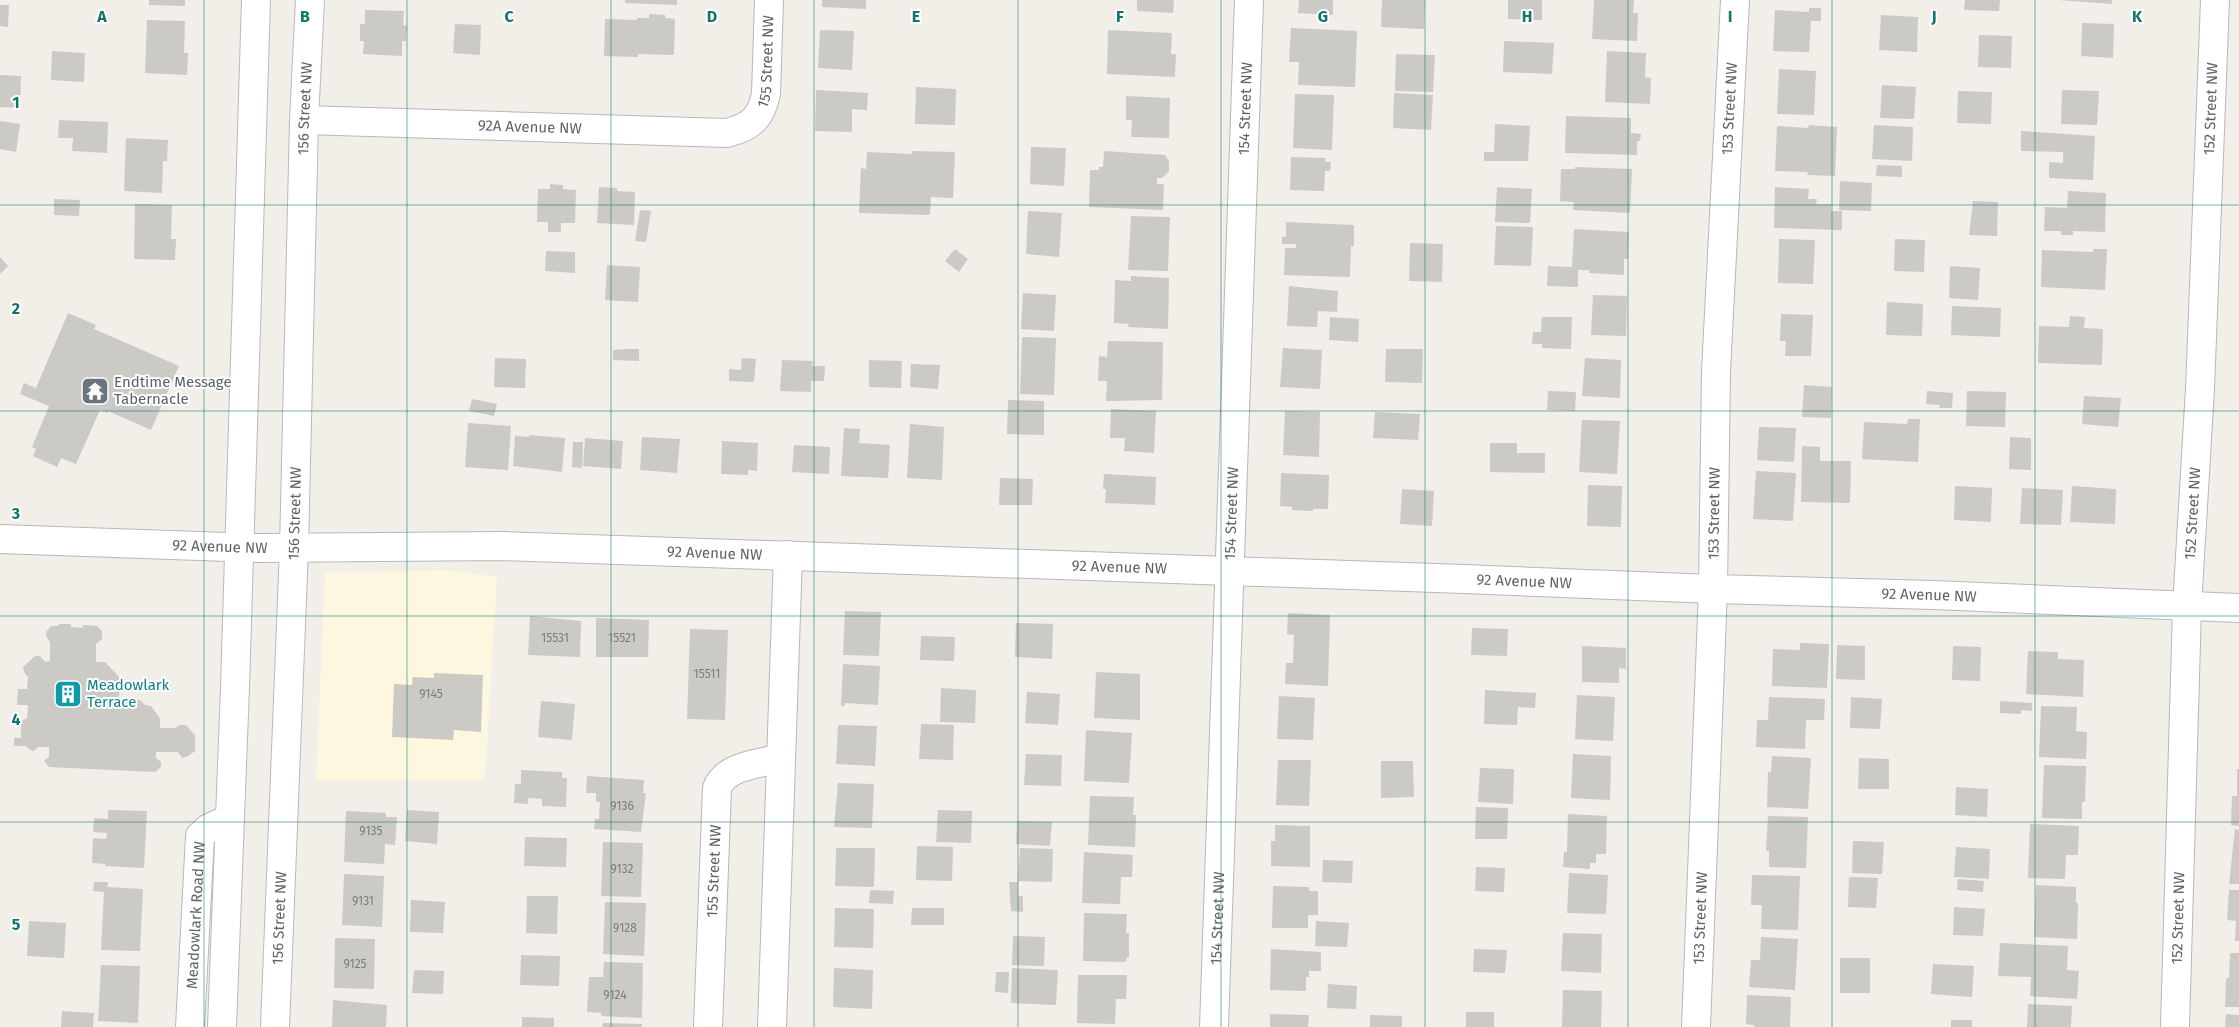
<svg xmlns="http://www.w3.org/2000/svg" width="2239" height="1027" font-family="'Fira Sans',sans-serif">
<style>
.commercial{fill:#fef7e0}
.building{fill:#cccac5}
.lines{fill:none;stroke-linecap:round;stroke-linejoin:round}
.minor-casing{stroke:#b5b8bc;stroke-width:30}
.tertiary-casing{stroke:#b5b8bc;stroke-width:30}
.secondary-casing{stroke:#b6babf;stroke-width:30}
.minor{stroke:#fff;stroke-width:28}
.tertiary{stroke:#fff;stroke-width:28}
.secondary{stroke:#fff;stroke-width:28}
.grid{fill:none;stroke:#0f766e;stroke-width:1;stroke-opacity:0.55}
.labels{text-anchor:middle;dominant-baseline:central;stroke-width:4;stroke-linejoin:round;paint-order:stroke}
.number-label{font-size:12px;fill:#7a7d7f}
.street-label{font-size:15px;fill:#5f6368;stroke:#fff}
.worship-label{font-size:15px;fill:#5b616d;stroke:#fff;text-anchor:start}
.culture-label{font-size:15px;fill:#0d838f;stroke:#fff;text-anchor:start}
.grid-label{font-size:16px;text-anchor:middle;font-weight:bold;fill:#0f766e;stroke:#fff;stroke-width:4;stroke-linejoin:round;paint-order:stroke}
</style>
<rect width="100%" height="100%" fill="#f1efe8"/>
<path class="commercial" d="M446 570 497 577 485 780H316L325 573Z"/>
<path class="building" d="M149 0H185V6L149 5Z
M625 0H677V5L625 3Z
M822 0H866V9L822 7Z
M1137 0H1174L1173 13 1137 11Z
M1299 0H1333V15L1298 13Z
M1382 0H1425L1424 29 1381 27Z
M1508 0H1542V20L1508 19Z
M1594 0H1634L1633 13H1638L1637 41 1592 39Z
M1965 0H2000L1999 11 1964 10Z
M2058 0H2112V4Z
M0 5H9L8 27 0 26Z
M1809 8H1821V21H1811L1809 52 1773 51 1775 10 1809 12Z
M365 10 404 11 403 25 407 26 406 41H402V56L363 54 364 41H360V24H365Z
M649 14 665 15V18L675 19 674 55 638 54V57L604 56 605 19 637 20V18H649Z
M1881 15 1918 17 1917 52 1879 50Z
M147 20 185 21 184 53H188L187 75 145 73Z
M2082 23 2114 24 2113 58 2081 56Z
M455 24 481 25 480 55 453 53Z
M1291 28 1357 31 1355 87 1298 85 1299 62H1289Z
M820 30 854 31 852 70 818 68Z
M1108 30 1172 33 1171 54H1176L1175 77 1107 74Z
M1979 35 2012 36 2011 68 1978 67Z
M1504 41 1554 43 1552 74 1503 72Z
M52 51 85 53 84 82 51 80Z
M1607 51 1646 53 1645 77 1651 78 1650 104 1605 102Z
M1396 54 1435 55 1433 92 1395 91Z
M1779 69 1816 71 1814 115 1777 114Z
M0 75 21 76 20 108 0 107Z
M1882 85 1916 87 1914 119 1880 118Z
M916 87 956 89 955 125 915 124Z
M816 90 868 93 867 110 852 109V132L815 131Z
M2062 90 2099 91 2097 125 2061 124Z
M1958 91 1992 92 1991 124 1957 123Z
M1394 93 1433 95 1431 130 1393 128Z
M1295 94 1334 95 1332 150 1293 148Z
M1126 96 1170 98 1169 138 1131 137 1132 120H1126Z
M1566 116 1631 118V133L1641 134 1640 141H1637V155L1565 153Z
M59 120 108 122 107 153 72 151 73 138H58Z
M0 121 20 124 16 152 0 149Z
M1495 124 1530 126 1528 161H1484V152H1494Z
M1809 125 1837 127 1835 176 1807 175 1808 172 1775 171 1777 126 1808 128Z
M1874 125 1913 127 1912 161 1872 159Z
M2021 131 2095 136 2093 180 2049 178V162L2063 163V152L2021 151Z
M126 138 168 140 167 161H163L162 193 124 191Z
M1031 147 1066 148 1064 186 1030 184Z
M912 151 955 152 953 198 931 197 930 215 859 213 861 168 866 169 867 152 912 154Z
M1104 151 1165 155 1169 161V171L1162 178H1157V184H1164L1163 210 1089 207 1090 170H1099V167H1103Z
M1291 157 1326 158 1325 162H1331L1330 171H1325L1324 191 1290 190Z
M1877 165 1902 166V177L1876 176Z
M1575 167 1632 169 1630 213 1573 210 1574 202 1560 201 1561 169H1575Z
M1840 181 1872 183 1871 211 1839 210Z
M550 184 563 185V189L576 190 575 223H561V232H548V222H537L538 189H550Z
M599 187 617 188V191L635 192 634 225 597 223Z
M1497 187 1532 189 1530 223 1495 222Z
M1775 187 1809 189 1808 199H1817L1816 204H1831V211H1842V230L1774 228Z
M2068 191 2106 193 2105 232 2073 231V235H2061V231H2044L2045 207 2067 208Z
M54 199 80 200 79 216 54 215Z
M1973 201 1998 202 1997 236 1969 235Z
M135 204 172 205 171 239H176L175 260 134 259Z
M640 210 651 211 646 242 635 241Z
M1028 211 1062 213 1059 257 1026 254Z
M1131 216 1170 217 1168 271 1128 270Z
M1286 222 1354 225V246H1351L1350 277 1284 275 1285 248H1296V244H1282V237H1286Z
M1496 226 1533 227 1531 266 1494 265Z
M1574 229 1629 232 1628 259H1624V275L1589 273V270H1578V287L1547 286 1548 266 1572 267Z
M1779 239 1815 240 1813 284 1778 283Z
M1895 239 1925 240 1924 272 1894 271Z
M1410 243 1443 244 1442 282 1409 281Z
M955 249 968 259 959 272 945 261Z
M2093 249H2107L2105 290 2041 287 2042 250 2093 252Z
M546 251 575 252V273L545 271Z
M0 257 8 266 0 274Z
M607 265 640 267 638 302 605 300Z
M1950 266 1980 268 1978 300 1949 298Z
M1131 276 1169 278 1168 329 1128 327 1129 324 1114 323 1115 280 1131 281Z
M1289 286 1338 291 1337 312 1318 311 1317 327 1287 326Z
M1023 293 1056 295 1054 331 1021 329Z
M1593 295 1627 296 1626 336 1591 335Z
M1887 302 1923 304 1922 336 1886 335Z
M1952 306 2001 308 2000 337 1951 335Z
M68 313 96 325 94 329 179 366 151 430 108 411 107 413 100 410 76 464 61 458 57 467 33 456 36 449 32 447 49 406 20 394 24 383 36 388Z
M1781 314 1813 315 1811 356H1785L1786 341H1780Z
M2070 316 2085 317 2084 328 2103 329 2102 365 2038 363 2039 326 2069 327Z
M1330 317 1359 319 1358 342 1329 340Z
M1542 317H1572L1571 349 1542 348V344H1532L1533 332H1541Z
M1022 337 1056 338 1054 395 1020 394Z
M1108 341 1163 342 1162 400 1106 401 1107 381H1098L1099 356 1107 357Z
M1283 348 1322 350 1320 389 1280 387Z
M626 349H639V361L613 360V350Z
M1386 349H1423L1422 383 1385 382Z
M495 358 526 359 525 388 494 387Z
M742 358 756 359 754 382 729 381V369L741 370Z
M1585 358 1621 360 1620 398 1582 396Z
M782 360 813 361 812 366H825L824 381H811V392L780 391Z
M869 360 902 361 901 388 869 387Z
M911 364 940 365 938 389 910 387Z
M1804 385 1832 387 1831 418 1802 417Z
M1548 391 1576 392 1575 411 1547 410Z
M1927 391 1953 393 1952 408H1939L1940 405 1926 404Z
M1967 391 2006 392 2005 427 1966 426Z
M2084 396 2121 398 2118 427 2082 424Z
M472 399 497 404 494 416 469 411Z
M1008 400 1044 401V435L1007 434Z
M1111 409 1156 411 1154 453 1124 451 1125 438H1110Z
M1285 411 1320 412 1319 457 1283 455Z
M1375 412 1420 414 1418 440 1373 438Z
M1908 419H1920L1918 462 1862 459 1864 422 1907 424Z
M1582 420 1620 421 1617 474 1579 472Z
M468 423 511 426 508 470 465 467Z
M910 424 944 427 942 480 907 478Z
M1759 427 1796 428 1794 462 1757 460Z
M844 428 860 429 859 443 890 445 888 478 841 476Z
M529 435 565 438 562 472 513 466 515 436 529 437Z
M642 437 680 439 677 473 640 470Z
M2010 437 2031 438V470L2009 469Z
M585 438 623 441 621 469 583 466Z
M722 441 758 443 757 471 748 470V475L721 474Z
M573 442H583L582 468 572 467Z
M1490 443H1517V453H1545V473L1490 472Z
M794 445 830 447 829 474 792 472Z
M1802 446 1820 447V461H1851L1850 503 1801 502Z
M1756 471 1796 473 1793 521 1753 519Z
M1281 473 1329 475 1328 509H1313V511L1292 510V507L1280 506Z
M1104 474 1156 477 1155 505 1105 503 1106 489H1103Z
M1000 478 1033 479 1032 505H999Z
M1588 485 1622 486 1621 527 1587 526Z
M1955 486 1992 488 1991 522 1954 520Z
M2072 486 2116 489 2115 524 2070 522Z
M2022 488 2063 490 2061 525 2020 524Z
M1402 489 1434 491 1432 526 1400 524Z
M845 611 881 612 879 656 843 655Z
M1288 613 1330 615 1328 686 1285 684 1286 663H1293L1294 635 1287 634Z
M530 616 581 621 580 657 528 655Z
M596 618 649 620 648 657H596Z
M1016 623 1053 624 1052 659 1015 657Z
M59 624H71V627L82 628 84 625 97 626 102 631V639L96 644V662H105L120 678 119 699 140 700 145 705 151 706 160 718V728H175L179 725H186L195 735V751L188 756 182 758 178 752H156V758L161 762V767L155 772 49 767 44 761 49 757V747H38L34 751 30 750 25 746H14V738H21V721L27 718 28 705H17L18 689H27L28 677 24 672 23 667 35 656H40L45 662 50 661V642L46 636V632L51 626H58Z
M1472 628 1508 629 1507 656 1471 655Z
M690 629 728 630 725 720 687 719Z
M921 636 955 637 954 661 920 660Z
M1800 643 1829 644 1827 688 1772 686 1773 649 1800 650Z
M1837 645 1865 646V680L1836 679Z
M1582 646 1626 648V669L1619 668V683L1582 682Z
M1953 646 1981 647 1980 681 1952 680Z
M2028 651 2058 652V659L2084 660 2083 697 2026 694Z
M843 664 880 666 878 705 845 703V706H841Z
M1096 672 1140 674V720L1094 718Z
M434 673 483 675 481 732 454 730 453 740 392 737 394 684 412 685 413 677 434 678Z
M941 688 976 690 975 723 940 722Z
M1485 690 1536 693 1535 708 1518 707 1517 725 1484 724Z
M1027 692 1060 694 1058 725 1025 723Z
M1577 695 1615 697 1613 741 1575 739Z
M1279 696 1315 698 1313 740 1277 739Z
M1769 697 1825 699 1824 720H1806L1805 749 1756 747 1757 720H1768Z
M1851 697 1882 699 1880 729 1850 728Z
M541 701 575 704 572 740 538 737Z
M2000 701 2032 703V711L2021 710V714L2000 713Z
M2041 706 2077 707 2076 731 2087 732 2086 759 2039 757Z
M921 724 954 725 953 760 919 759Z
M838 725 877 726 875 766 836 764Z
M1086 730 1132 733 1129 783 1084 781Z
M1026 754 1062 755 1061 786 1024 785Z
M1573 754 1611 756 1610 800 1571 798Z
M1772 756 1811 758 1808 809 1767 807 1768 772H1771Z
M1859 758 1889 759V789H1858Z
M1278 760H1311L1309 806 1276 805Z
M1381 761H1413L1414 797 1381 798Z
M2044 765 2086 766 2085 802H2082V819L2042 818Z
M1480 768 1514 769 1513 804 1478 802Z
M2237 769H2239V826L2231 825 2232 796H2237Z
M521 770 562 772V778H567L566 807 542 806V799L528 798V804L514 803 515 784H521Z
M587 776 644 780 643 793H646L641 832 594 829 595 819H599L600 802H596V793H586Z
M838 783 874 784 872 828 834 827Z
M1956 787 1988 789 1987 817 1955 815Z
M1090 796 1134 797 1133 815H1136L1135 847 1088 845Z
M1476 807 1508 808 1507 839H1475Z
M108 810 147 811 144 868 105 866V864L92 863 93 838 106 839 107 833 93 832 94 818 108 819Z
M407 810 439 812 437 844 405 841Z
M938 810 972 811 971 843 936 842Z
M346 811 386 813V817H397L395 845 385 844 384 864 344 862Z
M1568 814 1607 816 1606 854H1596V863H1590V869L1563 867 1564 852H1567Z
M1768 816 1808 817 1806 868 1769 867V851H1766Z
M1017 821 1052 822 1050 846 1016 844Z
M2030 824 2079 826 2078 855H2066L2065 879 2028 878Z
M1275 825 1310 826V867L1271 866V841H1275Z
M2235 829 2239 830V884H2229Z
M525 837 567 838 566 867 524 866Z
M1853 841 1884 842 1882 874 1852 873Z
M603 842 643 843 641 897 601 896Z
M917 846 953 847 952 881 916 880Z
M1956 847 1990 849 1989 879 1954 877Z
M836 848H875L874 887 835 886Z
M1020 848 1053 849 1052 882 1018 881Z
M1084 852 1133 855 1132 877H1121L1120 904 1082 903Z
M1323 860 1353 861 1352 883 1322 882Z
M1476 867 1505 868 1504 892 1475 891Z
M1569 873 1608 875 1606 914 1567 913Z
M344 874 384 876 382 927 342 925Z
M1752 875 1800 876 1798 930 1761 929 1762 905H1751Z
M1849 877 1878 878 1876 908 1848 907Z
M1958 879 1984 881 1983 892 1957 890Z
M94 882H108L107 887 143 889 140 951 101 950 104 892 93 891Z
M1009 882H1018V896H1023V912L1011 911Z
M2036 885 2076 887V903H2078L2077 939 2034 937Z
M1273 886 1309 887V891H1318V915H1308V928H1272Z
M870 890 894 891 893 904 869 903Z
M2229 890H2239V941H2235L2236 921 2227 920Z
M527 896H558L557 934 526 933Z
M411 900 445 902 443 933 410 932Z
M605 902 646 903 644 956 603 954Z
M1954 907 1985 909 1983 936 1953 935Z
M835 908 874 909 873 948 834 947Z
M912 908H944V925H911Z
M1084 913 1127 914 1126 933H1129V958L1127 957 1126 962 1083 961Z
M29 921 66 923 64 958 27 956Z
M1316 921 1349 923 1347 947 1315 946Z
M1563 933 1602 934 1601 973 1561 971Z
M1013 936 1045 937 1044 966 1012 965Z
M1761 937 1798 939 1795 990 1749 987 1751 960H1760Z
M335 938 375 939 374 989 334 988Z
M2000 943 2068 946 2067 970 2079 971 2077 999 2030 996 2031 977 1998 976Z
M1271 949 1321 952V971H1309V977H1306V991L1270 990Z
M1474 949 1507 950 1505 973 1473 972Z
M2230 953H2239V1007H2225L2226 978H2229Z
M521 955 560 956 559 986 520 985Z
M1840 958H1870V993H1840Z
M604 962 643 963 642 1018 601 1016 602 1013 587 1012 589 977H603Z
M1933 964 1974 966 1972 997 1931 994Z
M101 965 140 966 138 1023 98 1021Z
M834 968 873 970 872 1009 833 1007Z
M1012 968 1058 970 1056 1005 1011 1003Z
M414 970 444 971 443 994 412 993Z
M996 972H1009L1008 993 995 992Z
M1078 975H1127L1126 999H1116L1115 1024 1077 1023Z
M1328 984 1357 986 1356 1009 1327 1008Z
M1563 990 1602 991 1601 1027H1562Z
M1747 995 1791 997 1790 1027H1754V1025L1746 1024Z
M333 1000 387 1005 386 1027H332Z
M2028 1004 2072 1006 2071 1027H2027Z
M62 1011 94 1013 93 1027H61Z
M1466 1012H1494V1027H1466Z
M1270 1014 1309 1015 1308 1027H1270Z
M2226 1014 2239 1015V1027H2225Z
M1370 1015 1402 1016V1027H1370Z
M522 1017 554 1018V1027H522Z
M1951 1020H1972V1027H1951Z
M603 1023 642 1024V1027H602Z"/>
<g class="lines">
<g class="minor-casing">
<g id="minor">
<path id="s1" d="M304 120 727 133C751 127 761 118 766 94L769 0"/>
<path id="s2" d="M190 1027 200 836 209 828 229 819"/>
<path id="s3" d="M708 1027 717 788C726 765 760 764 781 758"/>
<path d="M772 1027 788 555"/>
<path id="s4" d="M1214 1027 1249 0"/>
<path id="s5" d="M1696 1027 1713 589 1716 372 1735 0"/>
<path id="s6" d="M2175 1027 2187 607 2200 389 2215 0"/>
</g>
</g>
<g class="tertiary-casing">
<g id="tertiary">
<path id="s7" d="M0 539 257 548 504 546 1464 579 1713 589 1933 595 2239 608"/>
</g>
</g>
<g class="secondary-casing">
<g id="secondary">
<path d="M222 1027 235 687 256 0"/>
<path id="s8" d="M275 1027 294 549 304 120 310 0"/>
</g>
</g>
<use href="#minor" class="minor"/>
<use href="#tertiary" class="tertiary"/>
<use href="#secondary" class="secondary"/>
</g>
<path class="grid" d="M204 0V1027M407 0V1027M611 0V1027M814 0V1027M1018 0V1027M1221 0V1027M1425 0V1027M1628 0V1027M1832 0V1027M2035 0V1027M0 205H2239M0 411H2239M0 616H2239M0 822H2239"/>
<defs>
<g id="temple-square" transform="scale(1.4375)"><rect x="-9" y="-9" width="18" height="18" rx="4" fill="#6b7280" stroke="#fff"/><path d="M0-6L5-2H3V0L6.5 2.5H4V6H1.5V3h-3V6H-4V2.5H-6.5L-3 0V-2H-5Z" fill="#fff"/></g>
<g id="building-square" transform="scale(1.4375)"><rect x="-9" y="-9" width="18" height="18" rx="4" fill="#0f9aa8" stroke="#fff"/><path d="M-4-6H4V6H1V3H-1V6H-4ZM-2.5-4.3h1.7v1.8h-1.7ZM.8-4.3h1.7v1.8H.8ZM-2.5-1h1.7V.8h-1.7ZM.8-1h1.7V.8H.8Z" fill="#fff"/></g>
</defs>
<g fill-rule="evenodd">
<use href="#temple-square" x="95" y="391"/>
<use href="#building-square" x="68" y="694"/>
</g>
<g class="labels">
<g class="number-label">
<text x="555" y="638">15531</text>
<text x="622" y="638">15521</text>
<text x="707" y="674">15511</text>
<text x="431" y="694">9145</text>
<text x="622" y="806">9136</text>
<text x="371" y="831">9135</text>
<text x="622" y="869">9132</text>
<text x="363" y="901">9131</text>
<text x="625" y="928">9128</text>
<text x="355" y="964">9125</text>
<text x="615" y="995">9124</text>
</g>
<g class="street-label">
<text stroke="none"><textPath href="#s1" startOffset="515">155 Street NW</textPath></text>
<text stroke="none"><textPath href="#s8" startOffset="919">156 Street NW</textPath></text>
<text stroke="none"><textPath href="#s4" startOffset="919">154 Street NW</textPath></text>
<text stroke="none"><textPath href="#s5" startOffset="919">153 Street NW</textPath></text>
<text stroke="none"><textPath href="#s6" startOffset="919">152 Street NW</textPath></text>
<text stroke="none"><textPath href="#s1" startOffset="226">92A Avenue NW</textPath></text>
<text stroke="none"><textPath href="#s4" startOffset="514">154 Street NW</textPath></text>
<text stroke="none"><textPath href="#s5" startOffset="514">153 Street NW</textPath></text>
<text stroke="none"><textPath href="#s6" startOffset="514">152 Street NW</textPath></text>
<text stroke="none"><textPath href="#s8" startOffset="514">156 Street NW</textPath></text>
<text stroke="none"><textPath href="#s7" startOffset="220">92 Avenue NW</textPath></text>
<text stroke="none"><textPath href="#s7" startOffset="715">92 Avenue NW</textPath></text>
<text stroke="none"><textPath href="#s7" startOffset="1120">92 Avenue NW</textPath></text>
<text stroke="none"><textPath href="#s7" startOffset="1525">92 Avenue NW</textPath></text>
<text stroke="none"><textPath href="#s7" startOffset="1930">92 Avenue NW</textPath></text>
<text stroke="none"><textPath href="#s3" startOffset="156">155 Street NW</textPath></text>
<text stroke="none"><textPath href="#s2" startOffset="112">Meadowlark Road NW</textPath></text>
<text stroke="none"><textPath href="#s8" startOffset="109">156 Street NW</textPath></text>
<text stroke="none"><textPath href="#s4" startOffset="109">154 Street NW</textPath></text>
<text stroke="none"><textPath href="#s5" startOffset="109">153 Street NW</textPath></text>
<text stroke="none"><textPath href="#s6" startOffset="109">152 Street NW</textPath></text>
</g>
<g class="worship-label">
<text x="114" y="382">Endtime Message<tspan x="114" dy="17">Tabernacle</tspan></text>
</g>
<g class="culture-label">
<text x="87" y="685">Meadowlark<tspan x="87" dy="17">Terrace</tspan></text>
</g>
</g>
<g class="grid-label">
<text x="102" y="22">A</text>
<text x="305" y="22">B</text>
<text x="509" y="22">C</text>
<text x="712" y="22">D</text>
<text x="916" y="22">E</text>
<text x="1120" y="22">F</text>
<text x="1323" y="22">G</text>
<text x="1527" y="22">H</text>
<text x="1730" y="22">I</text>
<text x="1934" y="22">J</text>
<text x="2137" y="22">K</text>
<text x="16" y="108">1</text>
<text x="16" y="314">2</text>
<text x="16" y="519">3</text>
<text x="16" y="725">4</text>
<text x="16" y="930">5</text>
</g>
</svg>
